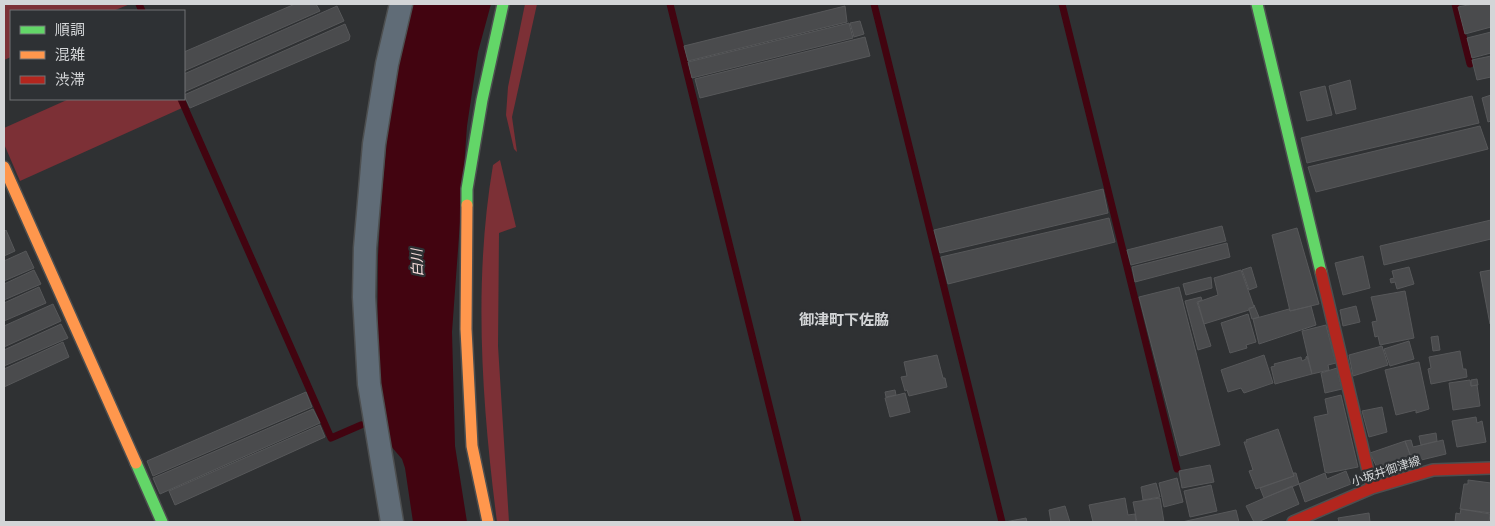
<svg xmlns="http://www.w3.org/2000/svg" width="1495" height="526" font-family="'Asap Condensed','Noto Sans JP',sans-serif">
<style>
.green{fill:#7c3036}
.water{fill:#420410}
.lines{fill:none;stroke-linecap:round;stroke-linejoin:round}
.stream{stroke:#420410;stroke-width:7}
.building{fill:#4a4b4d;stroke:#57585a}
.street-casing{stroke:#4d4f50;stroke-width:25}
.fast-casing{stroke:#4d4f50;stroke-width:14}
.slow-casing{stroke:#4d4f50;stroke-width:14}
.jam-casing{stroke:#4d4f50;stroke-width:14}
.street{stroke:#606c77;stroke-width:22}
.fast{stroke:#63d668;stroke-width:11}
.slow{stroke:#ff974d;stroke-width:11}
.jam{stroke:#b3261e;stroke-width:11}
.labels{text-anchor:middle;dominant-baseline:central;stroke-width:4.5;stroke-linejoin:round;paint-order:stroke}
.street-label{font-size:12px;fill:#d3d5d7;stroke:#2e3134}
.water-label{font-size:14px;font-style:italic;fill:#f6dbda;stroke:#2e3134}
.quarter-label{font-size:15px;font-weight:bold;fill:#d3d5d7;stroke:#2e3134}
</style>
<rect width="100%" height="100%" fill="#2f3133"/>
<path class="green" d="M4 4H130L113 11H11V57L4 60Z
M525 4H537L512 117 517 152 514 149 506 115 508 87Z
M69 99H178L182 108 20 181 4 144V128Z
M500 160 516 227 499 233 498 346 509 522H497C482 404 473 283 493 165Z"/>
<path class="water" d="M409 4H491L478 52 467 126 452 332 455 446 467 522H413L405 468 402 459 390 445 377 373 378 256 382 191 388 128Z"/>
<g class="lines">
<path class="stream" d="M139 4 142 11
M670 4 798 522
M874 4 1002 522
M1062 4 1177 469
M1455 4 1470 64
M181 99 331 438 361 425"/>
</g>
<path class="building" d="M295 4H316L320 11 184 71V52Z
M1473 4H1491V27L1465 34 1458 7Z
M337 6 344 21 184 92V74Z
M845 6 847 22 688 61 684 46Z
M860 21 864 34 854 37 850 23Z
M849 23 853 38 692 78 688 62Z
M345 24 350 36 349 40 190 108 184 95Z
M1491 32V53L1472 58 1467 38Z
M865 37 870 56 700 98 695 79Z
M1491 56V77L1477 80 1472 60Z
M1350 80 1356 109 1336 114 1329 86Z
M1325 86 1332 115 1307 121 1300 92Z
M1491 95V121L1488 122 1482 98Z
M1472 96 1479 123 1307 163 1301 138Z
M1480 126 1488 149 1316 192 1308 167Z
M1103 189 1108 213 940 253 934 230Z
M1109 218 1115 242 948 284 941 257Z
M1491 220V239L1384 265 1380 246Z
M1222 226 1226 241 1131 265 1127 250Z
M1297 228 1319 304 1290 311 1272 235Z
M6 230 15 251 4 256V232Z
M1227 243 1230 257 1135 282 1132 267Z
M26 251 34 268 4 281V261Z
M1363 256 1370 288 1343 295 1335 263Z
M1251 267 1257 287 1249 290 1242 270Z
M1409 267 1414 284 1397 289 1395 282 1391 283 1390 279 1394 278 1392 271Z
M34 270 41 284 4 300V284Z
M1241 270 1254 307 1249 308V310L1204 324 1198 302 1218 295 1214 278Z
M1491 270V324H1490L1480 272Z
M1211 277 1212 288 1186 295 1183 284Z
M39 287 46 303 4 321V303Z
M1179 287 1220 445 1180 456 1139 297Z
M1405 291 1414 338 1380 345 1378 336 1375 337 1372 322 1377 321 1371 297Z
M1201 297 1202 300 1197 302 1211 346 1198 350 1185 301Z
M53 304 61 321 4 347V326Z
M1254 305 1259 317 1252 319 1249 309 1254 307Z
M1311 306 1316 325 1259 344 1253 319 1289 309 1290 311Z
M1356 306 1360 322 1343 326 1340 310Z
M1248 314 1256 342 1246 345 1247 348 1230 353 1221 323Z
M61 324 68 338 4 366V350Z
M1326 325 1336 363 1328 365 1329 370 1312 374 1302 331Z
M1438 336 1440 350 1433 351 1431 337Z
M1409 341 1414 359 1390 366 1384 349Z
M63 342 69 357 4 387V369Z
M1382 346 1388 365 1353 376 1349 355Z
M1460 351 1463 369H1466L1467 377 1431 384 1428 369 1431 368 1429 357Z
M937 355 943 378H945L947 387 909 396 907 390 905 391 901 377 907 376 904 362Z
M1264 355 1273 383 1244 393 1241 388 1228 392 1221 370Z
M1307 356 1312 374 1275 384 1271 367 1275 366 1274 364 1301 357 1302 361 1306 359V357Z
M1419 362 1429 409 1416 413V410L1396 415 1385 370Z
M1337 368 1342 389 1325 393 1321 373Z
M1477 379 1478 385 1471 386V380Z
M1470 380 1471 386 1477 385 1480 406 1453 410 1449 383Z
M895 390 896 395 886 397 885 392Z
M306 392 312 407 153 476 147 461Z
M905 393 910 412 890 417 885 398Z
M1341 395 1358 467 1328 473 1325 472 1314 417 1328 414 1325 399Z
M1382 407 1387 432 1369 437 1362 411Z
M313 409 320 423 160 494 153 478Z
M1476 417 1477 423 1482 421 1486 442 1457 447 1452 421Z
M320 425 325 437 175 505 169 491Z
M1278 429 1294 476 1256 489 1249 471 1253 470 1244 442H1247L1246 440Z
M1436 433 1437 441 1421 445 1419 436Z
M1411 440 1413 447 1443 440 1446 454 1413 462 1405 441Z
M1405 441 1412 460 1379 472 1370 453Z
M1210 465 1214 482 1182 488 1179 471Z
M1346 471 1351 484 1305 502 1299 484 1325 473 1327 479Z
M1293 473H1296L1299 484 1264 498 1260 488 1294 476Z
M1177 478 1183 502 1164 507 1159 483Z
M1468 480 1491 483V513L1460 509 1464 484H1468Z
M1156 483 1160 497 1143 500 1141 487Z
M1211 485 1217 511 1190 517 1184 491Z
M1292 486 1299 504 1258 522H1254L1246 506Z
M1125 498 1128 515 1135 514 1136 522H1093L1089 505Z
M1160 498 1164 522H1137L1133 502Z
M1065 506 1070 522H1051L1049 510Z
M1461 509 1490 514 1489 522H1455L1456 513 1460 514Z
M1236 510 1239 522H1182Z
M1369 513 1370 522H1339L1338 518Z
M1026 518 1027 522H1005Z"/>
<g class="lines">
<g class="street-casing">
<path id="street" d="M392 522 369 384 364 297 365 248 374 144 387 64 401 4"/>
</g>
<g class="fast-casing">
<path id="fast" d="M1257 4 1321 272
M467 205V189L482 100 503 4
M136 463 162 522"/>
</g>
<g class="slow-casing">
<path id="slow" d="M4 167 136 463
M467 205 466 329 472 446 488 522"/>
</g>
<g class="jam-casing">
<path id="jam" d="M1321 272 1372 488
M1293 522 1372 488 1433 470 1491 468"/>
</g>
<use href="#street" class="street"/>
<use href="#fast" class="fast"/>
<use href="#slow" class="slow"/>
<use href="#jam" class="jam"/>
</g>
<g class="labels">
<g class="street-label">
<text transform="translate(1386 471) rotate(-18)">小坂井御津線</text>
</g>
<g class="water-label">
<text transform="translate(417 263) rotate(-92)">白川</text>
</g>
<g class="quarter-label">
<text x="844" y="319">御津町下佐脇</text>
</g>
</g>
<rect width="1495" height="526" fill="none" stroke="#d3d5d7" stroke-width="10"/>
<rect x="10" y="10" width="175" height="90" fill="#2e3134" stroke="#707375"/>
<rect x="20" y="26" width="25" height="8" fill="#63d668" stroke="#707375"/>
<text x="55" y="35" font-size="15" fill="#d3d5d7">順調</text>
<rect x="20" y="51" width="25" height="8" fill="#ff974d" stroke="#707375"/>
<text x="55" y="60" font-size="15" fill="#d3d5d7">混雑</text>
<rect x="20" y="76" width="25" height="8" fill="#b3261e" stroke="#707375"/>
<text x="55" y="85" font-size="15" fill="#d3d5d7">渋滞</text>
</svg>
